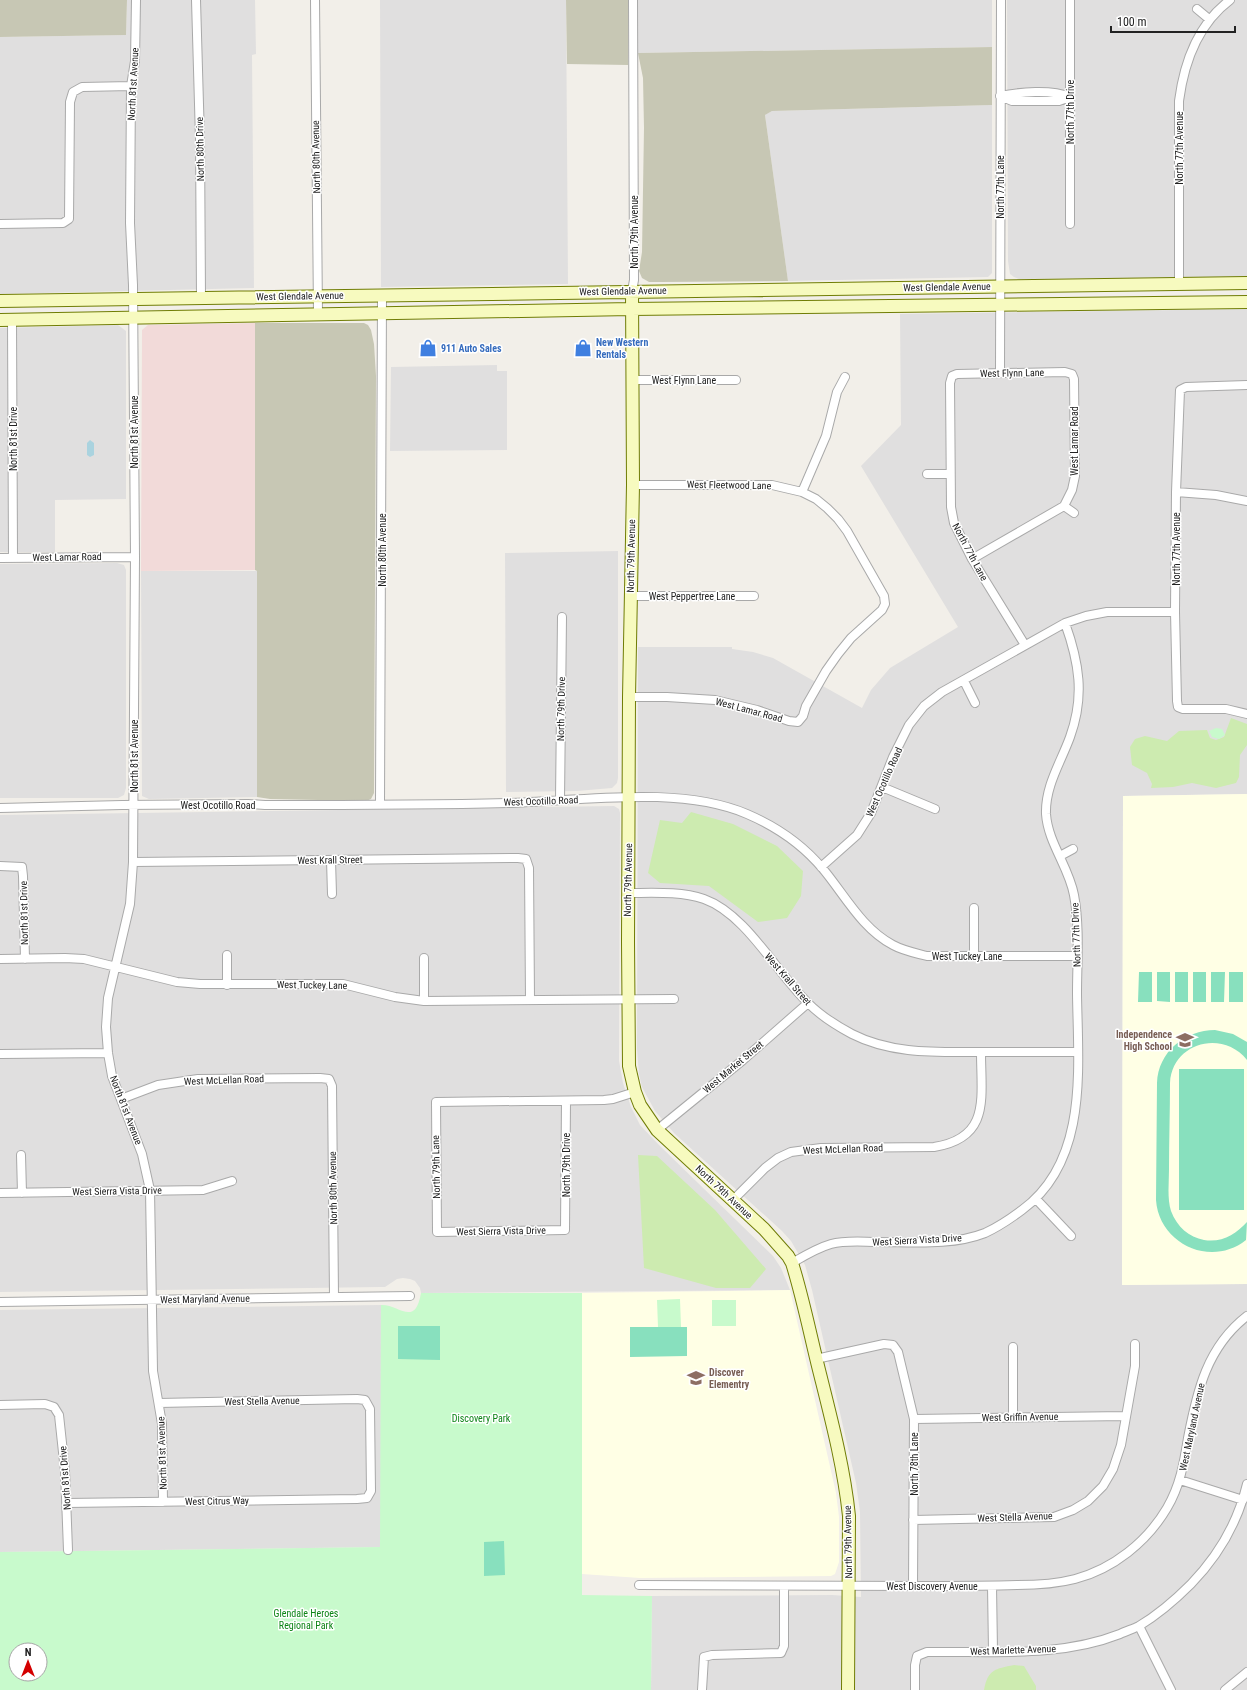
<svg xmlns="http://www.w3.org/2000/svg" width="1247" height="1690" font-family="'Roboto Condensed',sans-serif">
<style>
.residential{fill:#e0dfdf}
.commercial{fill:#f2dad9}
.education{fill:#ffffe5}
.construction{fill:#c7c7b4}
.grass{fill:#cdebb0}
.park{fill:#c8facc;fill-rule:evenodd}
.pitch{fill:#88e0be}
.water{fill:#aad3df}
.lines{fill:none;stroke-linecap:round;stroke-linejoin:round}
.street-casing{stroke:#a9a9a9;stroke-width:10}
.secondary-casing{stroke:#707d05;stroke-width:14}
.street{stroke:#fff;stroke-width:8}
.secondary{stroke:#f7fabf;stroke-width:12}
.labels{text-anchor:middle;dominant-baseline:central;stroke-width:3;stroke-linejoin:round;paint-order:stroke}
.street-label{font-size:10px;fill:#222;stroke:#fff}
.shop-label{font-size:10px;font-weight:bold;fill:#366cbe;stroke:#fff;text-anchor:start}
.education-label{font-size:10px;font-weight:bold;fill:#785e54;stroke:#fff;text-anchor:end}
.park-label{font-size:10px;fill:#0c8416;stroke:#fff}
</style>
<rect width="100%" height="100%" fill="#f2efe9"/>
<path class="residential" d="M127 0H255L256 54 252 55 254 288 0 294V37L126 35Z
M380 0H566L568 284 381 287Z
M638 0H992V47L638 53Z
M1007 0H1247V277L1019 279 1014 277 1010 274 1008 261Z
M992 105V273L988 277 788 281 765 115 768 113 772 111Z
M1247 309V794L1123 796 1122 1285 1247 1284V1690H651L652 1596 832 1595 861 1597 860 1512 856 1483 812 1290 805 1265 791 1241 782 1231 674 1133 655 1111 642 1087 639 1074 637 1049 638 647H732V649L753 652 773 658 862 708 871 690 890 668 958 627 861 466 901 425 900 314Z
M118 325 126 331V499L55 500V552H0V328Z
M497 365V371H507V450L390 451 391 367Z
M618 551V778L617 783 612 788 577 791 506 792 505 553Z
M117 563 124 565 126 570V788L124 795 118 798H0V564Z
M141 571H257V797L149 799 142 796Z
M614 806 619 809 620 813 619 1061 623 1083 631 1107 640 1125 659 1145 773 1256 781 1268 790 1290 421 1293 420 1288 415 1281 410 1279 403 1278 397 1279 385 1287H380L0 1292V815Z
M381 1305V1547L0 1552V1310Z"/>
<path class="commercial" d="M255 323V570L141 571 142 330 148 325Z"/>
<path class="education" d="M1247 794V1284L1122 1285 1123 796Z
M790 1290 836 1493 839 1517V1562L835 1574 831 1576 640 1578 582 1574V1293Z"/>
<path class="construction" d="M0 0H127L126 35 0 37Z
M566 0H628V65L567 64Z
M992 47V105L772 111 765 115 788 281 660 282H649L642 278 639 271 642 252 644 128 643 78 638 53Z
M255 323H364L368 325 371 330 374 344 376 376 374 793 371 799 366 801 270 799 257 797V571L255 570Z"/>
<path class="grass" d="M1231 718 1247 724V745L1240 755 1239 777 1236 783 1216 788 1192 783 1173 787 1151 788 1152 784 1147 773 1132 765 1130 747 1135 739 1145 736 1167 741 1179 731 1207 730 1210 738 1216 740 1224 737Z
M691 812 733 824 777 846 803 871 801 896 787 918 758 922 709 886 660 883 648 873 660 820 682 823Z
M638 1155 657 1156 715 1210 766 1269 750 1288H716L644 1268Z
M1014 1665 1024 1666 1036 1686V1690H984C988 1669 995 1669 1014 1665Z"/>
<path class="park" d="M1216 728 1222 729 1225 735 1219 739 1212 737 1209 731Z
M421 1293H582V1595L652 1596 651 1690H0V1552L380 1547 381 1305C399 1304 415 1328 421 1293ZM16 1650H40V1674H16Z
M680 1299 681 1327H658L657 1300Z
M712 1300H736V1326H712Z"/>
<path class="pitch" d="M1139 972H1152V1002H1138Z
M1157 972H1170V1002L1157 1001Z
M1175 972H1188V1002H1175Z
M1193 972H1206V1002H1193Z
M1211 972H1225L1224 1002H1211Z
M1229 972H1243V1002H1229Z
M1215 1030 1233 1034 1247 1042V1060C1222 1029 1172 1043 1170 1083 1170 1112 1169 1140 1169 1169 1169 1183 1167 1198 1171 1211 1177 1227 1189 1237 1204 1240 1222 1243 1236 1234 1247 1222L1246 1240C1211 1268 1159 1244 1156 1200L1157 1083C1158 1052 1185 1030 1215 1030Z
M1179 1069H1244V1210H1179Z
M398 1326H440V1360L398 1359Z
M630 1327H687V1356L630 1357Z
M504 1541 505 1575 484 1576V1542Z"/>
<path class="water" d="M90 440 94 443V455L90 457 87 455V443Z"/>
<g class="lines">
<g class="street-casing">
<path id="street" d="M136 0 135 61 131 86 130 223 133 285 135 557 133 862 130 904 108 998 106 1027 108 1053 112 1076 142 1154 150 1190 153 1371 162 1424 163 1502
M196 0 200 139 201 298
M315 0 318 314
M1070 0V224
M1197 9 1209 19
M1000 96 1012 101H1059L1070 97
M1000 96C1020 92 1051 89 1070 97
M0 224 63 223 69 219 70 102 73 92 82 87 131 86
M1179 284V101C1184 63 1198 24 1230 0
M632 291 634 280 633 0
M12 320 13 558
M1000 373 1001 0
M631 380H736
M1247 385 1186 387 1180 390 1176 492 1175 612 1177 701 1178 707 1183 709H1226L1247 714
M927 474H950
M802 492 826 436 837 392 845 377
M1176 492 1216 495 1247 501
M1064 506 1074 513
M0 558 135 557
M972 559 1064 506 1072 490 1075 476 1074 379 1072 374 1065 372 957 374 952 376 950 383 951 507 954 523 972 559 1025 645
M630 596H754
M964 681 975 703
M629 697H667L715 700 757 710 789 721 798 722 803 716 806 706 826 671 838 654 851 638 882 610 885 604 884 596 847 531 838 519 827 508 816 499 802 492 772 485H633
M882 787 935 809
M560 800 562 617
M380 804 382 295
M0 808 122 805 248 804 265 805C346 805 427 805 507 803 581 801 679 785 747 814 775 826 803 845 823 869 844 894 862 929 893 945 904 951 916 953 927 956H1077
M1060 856 1073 849
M331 860 332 894
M133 862 518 858 526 859 529 868 530 1000
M0 866 22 867 23 876 25 959
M821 867 857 835 871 813 893 757 909 725 924 706 942 692 1065 623 1086 616 1107 612H1175
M628 893C652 893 680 891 704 899 746 914 776 972 808 1003 820 1015 837 1026 852 1034 891 1054 935 1052 977 1052 1011 1052 1044 1052 1078 1052
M974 908V956
M227 955V985
M424 958V1001
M0 959 65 958 84 959 177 982 200 984H343L395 997 424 1001 674 999
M0 1054 108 1053
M121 1099 158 1085 198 1079 320 1078 329 1079 332 1086 334 1297
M566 1101 565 1230 437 1232 436 1102 604 1100 613 1099 635 1092
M657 1130 743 1060 808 1003
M21 1155 22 1193
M0 1193 203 1190 232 1181
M1036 1199 1071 1236
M733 1200 765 1168 778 1158 791 1152 821 1148 934 1147C991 1138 981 1098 981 1052
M792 1263C804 1256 817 1248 831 1244 846 1240 863 1242 878 1242 912 1242 952 1246 985 1233 998 1227 1010 1219 1022 1210 1089 1161 1078 1068 1077 994 1077 962 1080 927 1074 895 1069 867 1048 843 1046 814 1045 786 1061 762 1070 737 1085 696 1079 662 1065 623
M0 1302 410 1296
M1013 1347V1417
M816 1359 884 1344 893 1345 898 1352 914 1419 913 1586
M0 1405 45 1404 54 1407 59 1415 65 1471 68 1550
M914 1419 1125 1416
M1180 1480 1243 1500
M67 1503 357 1499 367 1498 371 1491 370 1409 365 1400 357 1399 159 1403
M913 1520 1054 1517 1073 1510 1088 1501 1103 1486 1113 1469 1121 1445 1135 1366V1344
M639 1585C733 1585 827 1585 921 1586 953 1586 985 1586 1017 1585 1036 1585 1056 1584 1075 1579 1113 1569 1147 1542 1167 1508 1180 1486 1184 1463 1188 1438 1197 1391 1207 1347 1247 1316
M992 1586 993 1651
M1139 1626 1171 1690
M702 1690 704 1657 712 1655 781 1653 784 1646V1586
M915 1690V1665L917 1656 927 1652C991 1651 1059 1658 1120 1634 1126 1631 1133 1629 1139 1626 1159 1614 1176 1599 1191 1584 1218 1556 1238 1522 1247 1484
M1225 1690 1247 1672"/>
</g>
<g class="secondary-casing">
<path id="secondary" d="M632 291 633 485 629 697 628 942 629 1066 635 1092 640 1105 657 1130 764 1229 788 1256 792 1263C803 1298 810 1334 819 1370 831 1418 844 1467 849 1516L848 1690
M0 301 1247 283
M0 320 631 309 1247 302"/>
</g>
<use href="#street" class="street"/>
<use href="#secondary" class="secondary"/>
</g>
<defs>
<g id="shop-bare" transform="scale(1.38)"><path d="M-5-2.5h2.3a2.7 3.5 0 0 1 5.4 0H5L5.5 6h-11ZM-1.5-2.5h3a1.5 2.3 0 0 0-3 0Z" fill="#3f7fe0" stroke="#fff" stroke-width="2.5" paint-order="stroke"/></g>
<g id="school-bare" transform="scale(1.38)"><path d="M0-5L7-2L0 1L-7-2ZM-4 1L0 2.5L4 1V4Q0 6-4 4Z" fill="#8d6e63" stroke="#fff" stroke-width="2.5" paint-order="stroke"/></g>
</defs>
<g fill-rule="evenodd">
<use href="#shop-bare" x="428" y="348"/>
<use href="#shop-bare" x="583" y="348"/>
<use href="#school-bare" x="1185" y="1040"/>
<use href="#school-bare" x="696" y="1378"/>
</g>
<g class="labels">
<g class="street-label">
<text transform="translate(133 84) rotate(-87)">North 81st Avenue</text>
<text transform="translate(1070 112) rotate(-90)">North 77th Drive</text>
<text transform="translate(1179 148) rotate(-90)">North 77th Avenue</text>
<text transform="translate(200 149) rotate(-91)">North 80th Drive</text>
<text transform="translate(316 157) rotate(-91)">North 80th Avenue</text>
<text transform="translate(1000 187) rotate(-90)">North 77th Lane</text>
<text transform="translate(634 232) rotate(-90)">North 79th Avenue</text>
<text transform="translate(947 287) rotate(-1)">West Glendale Avenue</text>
<text transform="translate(623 291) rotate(-1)">West Glendale Avenue</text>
<text transform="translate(300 296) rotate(-1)">West Glendale Avenue</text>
<text transform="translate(1012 373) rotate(-1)">West Flynn Lane</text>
<text x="684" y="380">West Flynn Lane</text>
<text transform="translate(134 432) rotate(-90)">North 81st Avenue</text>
<text transform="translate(13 439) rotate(-90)">North 81st Drive</text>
<text transform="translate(1074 441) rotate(-90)">West Lamar Road</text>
<text transform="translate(729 485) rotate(1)">West Fleetwood Lane</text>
<text transform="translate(1176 549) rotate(-90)">North 77th Avenue</text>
<text transform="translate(382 550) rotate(-90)">North 80th Avenue</text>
<text transform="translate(970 552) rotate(62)">North 77th Lane</text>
<text transform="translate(631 556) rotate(-89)">North 79th Avenue</text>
<text transform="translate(67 557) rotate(-1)">West Lamar Road</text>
<text x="692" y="596">West Peppertree Lane</text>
<text transform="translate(561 709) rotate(-89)">North 79th Drive</text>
<text transform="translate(749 710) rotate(15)">West Lamar Road</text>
<text transform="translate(134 756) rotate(-90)">North 81st Avenue</text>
<text transform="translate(884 782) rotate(-66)">West Ocotillo Road</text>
<text transform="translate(541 801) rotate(-2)">West Ocotillo Road</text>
<text x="218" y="805">West Ocotillo Road</text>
<text transform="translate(330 860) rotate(-1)">West Krall Street</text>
<text transform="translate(628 880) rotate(-89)">North 79th Avenue</text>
<text transform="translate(24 913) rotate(-91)">North 81st Drive</text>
<text transform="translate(1076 935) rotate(-92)">North 77th Drive</text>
<text x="967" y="956">West Tuckey Lane</text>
<text transform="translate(788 979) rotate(49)">West Krall Street</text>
<text transform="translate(312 985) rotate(1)">West Tuckey Lane</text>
<text transform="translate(733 1067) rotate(-40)">West Market Street</text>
<text transform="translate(224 1080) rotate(-2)">West McLellan Road</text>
<text transform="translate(126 1110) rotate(69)">North 81st Avenue</text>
<text transform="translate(843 1149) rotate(-2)">West McLellan Road</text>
<text transform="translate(566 1165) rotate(-90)">North 79th Drive</text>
<text transform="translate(436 1167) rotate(-91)">North 79th Lane</text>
<text transform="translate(333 1188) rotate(-91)">North 80th Avenue</text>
<text transform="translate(117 1191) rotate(-1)">West Sierra Vista Drive</text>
<text transform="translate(724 1192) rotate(43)">North 79th Avenue</text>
<text transform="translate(501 1231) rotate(-1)">West Sierra Vista Drive</text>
<text transform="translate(917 1240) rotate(-3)">West Sierra Vista Drive</text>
<text transform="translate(205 1299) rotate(-1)">West Maryland Avenue</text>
<text transform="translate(262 1401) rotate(-1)">West Stella Avenue</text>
<text transform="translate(1020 1417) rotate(-1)">West Griffin Avenue</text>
<text transform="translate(1192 1427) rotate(-78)">West Maryland Avenue</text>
<text transform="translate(162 1453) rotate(-92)">North 81st Avenue</text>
<text transform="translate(914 1464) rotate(-90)">North 78th Lane</text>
<text transform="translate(65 1478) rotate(-94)">North 81st Drive</text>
<text transform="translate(217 1501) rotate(-1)">West Citrus Way</text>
<text transform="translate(1015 1517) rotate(-2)">West Stella Avenue</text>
<text transform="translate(848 1542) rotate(-91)">North 79th Avenue</text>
<text x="932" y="1586">West Discovery Avenue</text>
<text transform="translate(1013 1650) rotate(-2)">West Marlette Avenue</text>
</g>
<g class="shop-label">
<text x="596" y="342">New Western<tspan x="596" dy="12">Rentals</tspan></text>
<text x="441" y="348">911 Auto Sales</text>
</g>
<g class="education-label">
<text x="1172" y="1034">Independence<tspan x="1172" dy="12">High School</tspan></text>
<text x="709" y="1372" text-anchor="start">Discover<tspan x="709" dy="12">Elementry</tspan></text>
</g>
<g class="park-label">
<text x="481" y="1418">Discovery Park</text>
<text x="306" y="1613">Glendale Heroes<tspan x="306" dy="12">Regional Park</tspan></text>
</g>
</g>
<g transform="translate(28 1662)"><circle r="19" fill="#ffffff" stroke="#a7a7a7"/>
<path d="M0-3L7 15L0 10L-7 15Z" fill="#d40000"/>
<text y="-6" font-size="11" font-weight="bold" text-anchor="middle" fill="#222222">N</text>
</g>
<path d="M1111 26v6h124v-6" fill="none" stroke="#222222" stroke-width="2"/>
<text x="1117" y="26" font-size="12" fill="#222222" stroke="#ffffff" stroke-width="3" paint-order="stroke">100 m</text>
</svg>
